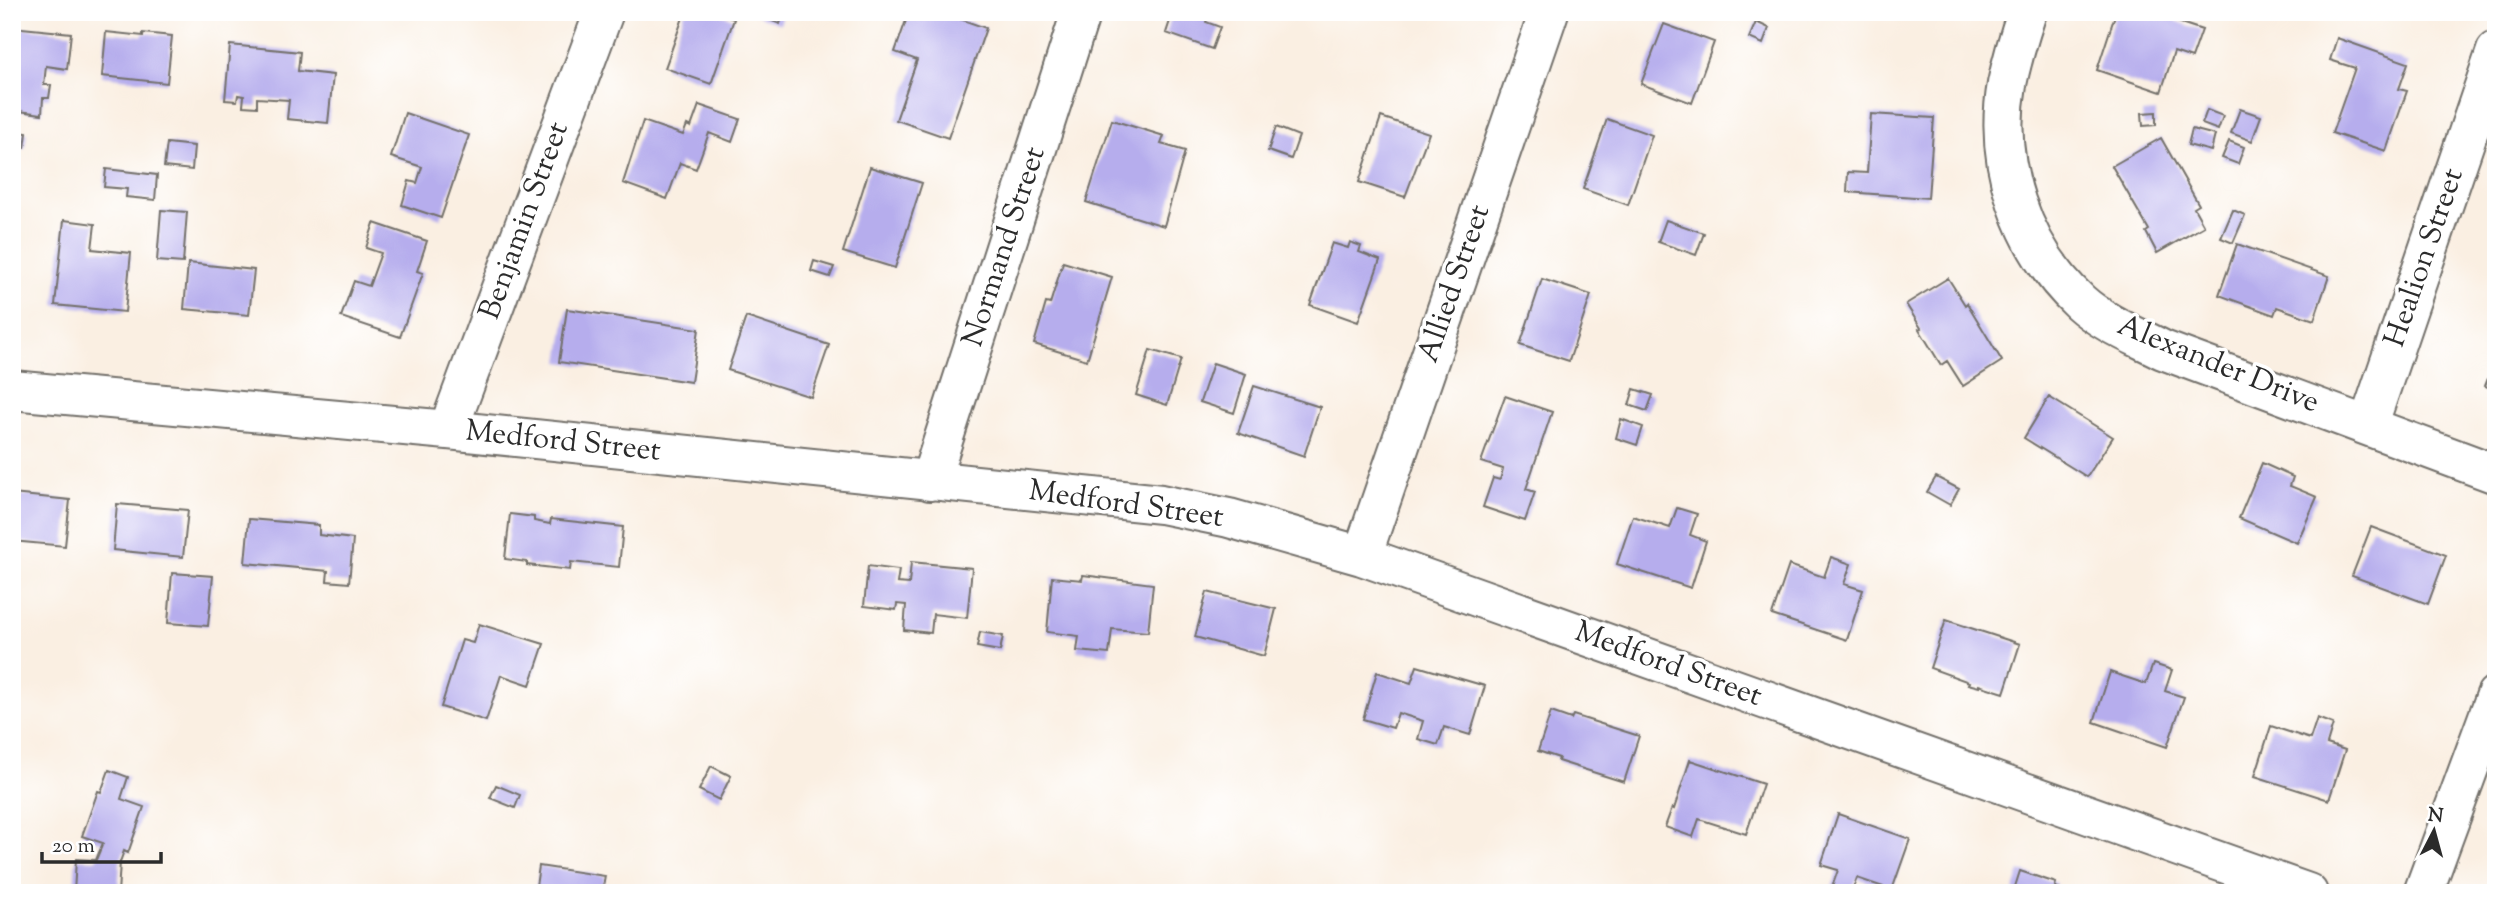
<svg xmlns="http://www.w3.org/2000/svg" width="2508" height="905" font-family="'Sorts Mill Goudy',serif">
<style>
.building{fill:#b6aded}
.lines{fill:none;stroke-linecap:round;stroke-linejoin:round}
.minor-casing{stroke:#73706b;stroke-width:42}
.minor{stroke:#fff;stroke-width:38}
.labels{text-anchor:middle;dominant-baseline:central;stroke-width:7;stroke-linejoin:round;paint-order:stroke}
.street-label{font-size:30px;fill:#2b2b2b;stroke:#fff}
</style>
<rect width="100%" height="100%" fill="#fff"/>
<filter id="ink" filterUnits="userSpaceOnUse"><feTurbulence type="fractalNoise" baseFrequency=".0143" numOctaves="2"/><feDisplacementMap in="SourceGraphic" scale="14" xChannelSelector="R" yChannelSelector="G"/><feConvolveMatrix kernelMatrix="1 2 1 2 8 2 1 2 1" color-interpolation-filters="sRGB"/></filter>
<filter id="wash" filterUnits="userSpaceOnUse"><feTurbulence type="fractalNoise" baseFrequency=".00686" numOctaves="4" result="noise"/><feDisplacementMap in="SourceGraphic" scale="28" xChannelSelector="R" yChannelSelector="G"/><feGaussianBlur stdDeviation="1.57" result="paint"/><feColorMatrix in="noise" values="0 0 0 0 0 0 0 0 0 0 0 0 0 0 0 0 0 1.4 0 .05"/><feComposite in="paint" operator="in"/></filter>
<g filter="url(#wash)">
<rect width="100%" height="100%" fill="#faefe2"/>
<g id="blocks">
<path class="building" d="M685 12H714L734 19 711 84 665 68Z
M748 12H784L780 24Z
M909 12H940L986 28 948 138 896 120 917 60 895 52Z
M1173 12H1209L1206 22 1220 27 1212 49 1166 33Z
M2116 12H2178L2175 21 2202 30 2192 58 2174 52 2161 92 2097 70Z
M1756 22 1769 28 1763 44 1749 38Z
M1664 24 1714 42 1692 103 1641 84Z
M12 27 71 33 67 69 46 66 44 85H51L49 98H43L42 114 12 110Z
M106 32 143 36V33L172 36 167 83 102 76Z
M2337 38 2408 63 2399 89 2407 91 2386 151 2332 133 2355 68 2330 60Z
M230 45 300 52 298 71 333 75 328 123 287 119 289 100 257 98V107L243 106 244 96 238 95 237 101 225 100Z
M699 105 740 119 732 142 709 133 696 169 680 163 667 199 623 183 643 121 683 135 687 125 691 127Z
M2240 109 2261 116 2252 141 2231 133Z
M2207 110 2223 116 2218 130 2202 124Z
M2156 112V125L2143 126 2142 113Z
M405 113 469 135 441 218 402 205 409 181 417 183 422 167 391 157Z
M1871 114 1934 118 1928 198 1847 192 1848 172 1867 173Z
M1381 117 1429 133 1405 197 1359 182Z
M1607 119 1652 135 1628 205 1583 189Z
M1112 120 1164 136 1161 144 1185 151 1164 226 1086 202Z
M1276 127 1299 136 1291 159 1268 151Z
M2192 129 2215 135 2211 151 2188 145Z
M12 131 27 133 25 148 12 147Z
M2161 138 2199 205 2194 208 2204 226 2157 253 2146 232 2149 230 2112 166Z
M2229 141 2244 147 2238 164 2222 158Z
M167 143 194 146 192 170 164 167Z
M870 167 922 183 895 268 843 252Z
M106 169 157 175 155 200 126 197 127 189 104 187Z
M161 210 187 212 183 263 157 261Z
M2233 210 2245 215 2233 243 2221 238Z
M64 220 95 224 92 249 131 253 125 312 55 305Z
M1666 220 1704 233 1696 255 1658 242Z
M374 223 427 241 417 271 423 273 400 337 341 317 354 281 369 286 381 253 366 248Z
M1350 242 1361 246 1359 252 1380 260 1358 322 1310 305 1332 243 1348 248Z
M2237 244 2329 276 2314 320 2277 307 2274 315 2219 295Z
M814 261 834 267 830 277 811 271Z
M1063 262 1112 277 1087 360 1034 344 1046 303 1050 304Z
M188 263 254 270 249 315 184 309Z
M1948 278 1965 305 1967 303 2002 361 1963 386 1947 361 1941 365 1919 329 1921 328 1906 304Z
M1542 279 1591 295 1569 361 1520 345Z
M567 309 699 329 691 382 559 362Z
M746 317 829 345 811 397 728 370Z
M1150 350 1181 359 1167 405 1136 395Z
M2496 358V390L2485 386Z
M1213 363 1246 374 1234 413 1200 402Z
M1254 386 1320 407 1304 456 1238 433Z
M1634 389 1653 395 1647 411 1629 405Z
M1505 396 1552 412 1526 489 1535 492 1525 521 1483 507 1493 478 1500 480 1503 469 1481 462Z
M2049 397 2113 437 2087 477 2024 438Z
M1621 419 1643 427 1637 445 1616 438Z
M2262 463 2293 477 2290 486 2317 497 2297 543 2239 518Z
M1936 477 1959 489 1950 505 1927 492Z
M12 494 70 500 65 546 12 541Z
M117 504 188 510 183 557 113 550Z
M1677 508 1697 514 1690 535 1706 541 1691 588 1617 564 1633 516 1670 528Z
M510 514 534 517V521L550 524 551 519 623 527 619 567 571 562 570 570 527 565V562L505 559Z
M249 519 319 525V535L353 539 349 583 327 581 328 571 245 563Z
M2371 527 2446 555 2428 604 2352 576Z
M1831 557 1851 564 1844 584 1863 590 1847 640 1772 615 1789 565 1824 577Z
M911 562 972 568 967 618 933 614 931 633 904 630 906 605 897 604 896 610 864 606 868 566 899 570 897 583 909 584Z
M172 573 213 576 208 626 168 623Z
M1083 575 1153 584 1148 632 1112 629 1109 654 1077 651 1079 636 1047 632 1052 577 1082 580Z
M1207 592 1276 609 1264 656 1195 637Z
M1946 620 2020 644 2004 693 1979 685V687L1968 684 1969 682 1930 668Z
M479 624 544 644 530 685 501 675 486 721 441 707 462 640 473 643Z
M980 632 1003 636 1000 651 977 647Z
M2153 664 2172 670 2165 691 2184 697 2167 747 2094 722 2110 672 2146 684Z
M1417 666 1485 686 1470 735 1444 727 1438 745 1418 739 1423 721 1398 713 1393 728 1363 719 1377 672 1411 683Z
M1551 712 1571 719 1573 715 1639 736 1624 782 1558 761 1559 758 1538 751Z
M2317 718 2333 724 2327 744 2345 750 2329 800 2255 776 2271 726 2310 739Z
M1690 760 1763 784 1746 834 1699 819 1693 837 1665 827 1672 808 1674 809Z
M711 766 731 776 719 800 699 790Z
M109 770 128 777 121 799 144 807 128 853 124 851 120 862 118 893H74L76 859 96 860 103 843 82 836 98 791 101 792Z
M496 785 520 795 515 808 490 798Z
M1838 814 1910 839 1892 890 1857 878 1851 893H1830L1838 870 1821 865Z
M539 866 605 876 602 893H535Z
M2020 871 2056 883 2055 887 2073 893H2013Z"/>
</g>
</g>
<g filter="url(#ink)">
<use href="#blocks" fill-opacity="0" stroke="#73706b" stroke-width="2"/>
<g class="lines">
<g class="minor-casing">
<path id="minor" d="M2027 12C2019 36 2012 60 2007 84 1993 163 2022 248 2080 302 2103 323 2136 336 2163 350L2496 474
M12 390 448 430 1161 504 1229 518 1362 556 2308 893
M2368 426 2496 51
M448 430 604 12
M930 481 1081 12
M1362 556 1549 12
M2423 893 2496 695"/>
</g>
<use href="#minor" class="minor"/>
</g>
</g>
<g class="labels">
<g class="street-label">
<text transform="translate(525 221) rotate(-70)">Benjamin Street</text>
<text transform="translate(1005 247) rotate(-72)">Normand Street</text>
<text transform="translate(2425 258) rotate(-71)">Healion Street</text>
<text transform="translate(1455 284) rotate(-71)">Allied Street</text>
<text transform="translate(2218 365) rotate(22)">Alexander Drive</text>
<text transform="translate(563 442) rotate(6)">Medford Street</text>
<text transform="translate(1126 505) rotate(8)">Medford Street</text>
<text transform="translate(1668 665) rotate(20)">Medford Street</text>
</g>
</g>
<rect width="2508" height="905" fill="none" stroke="#fff" stroke-width="42"/>
<g transform="translate(2434 831) rotate(6)" stroke="#ffffff" stroke-width="5" paint-order="stroke">
<path d="M0-5L12 26L0 18L-12 26Z" fill="#2b2b2b"/>
<text y="-10" font-size="19" font-weight="bold" text-anchor="middle" fill="#2b2b2b">N</text>
</g>
<path d="M42 852v10h119v-10" fill="none" stroke="#2b2b2b" stroke-width="3.5"/>
<text x="52" y="852" font-size="21" fill="#2b2b2b" stroke="#ffffff" stroke-width="5" paint-order="stroke">20 m</text>
</svg>
